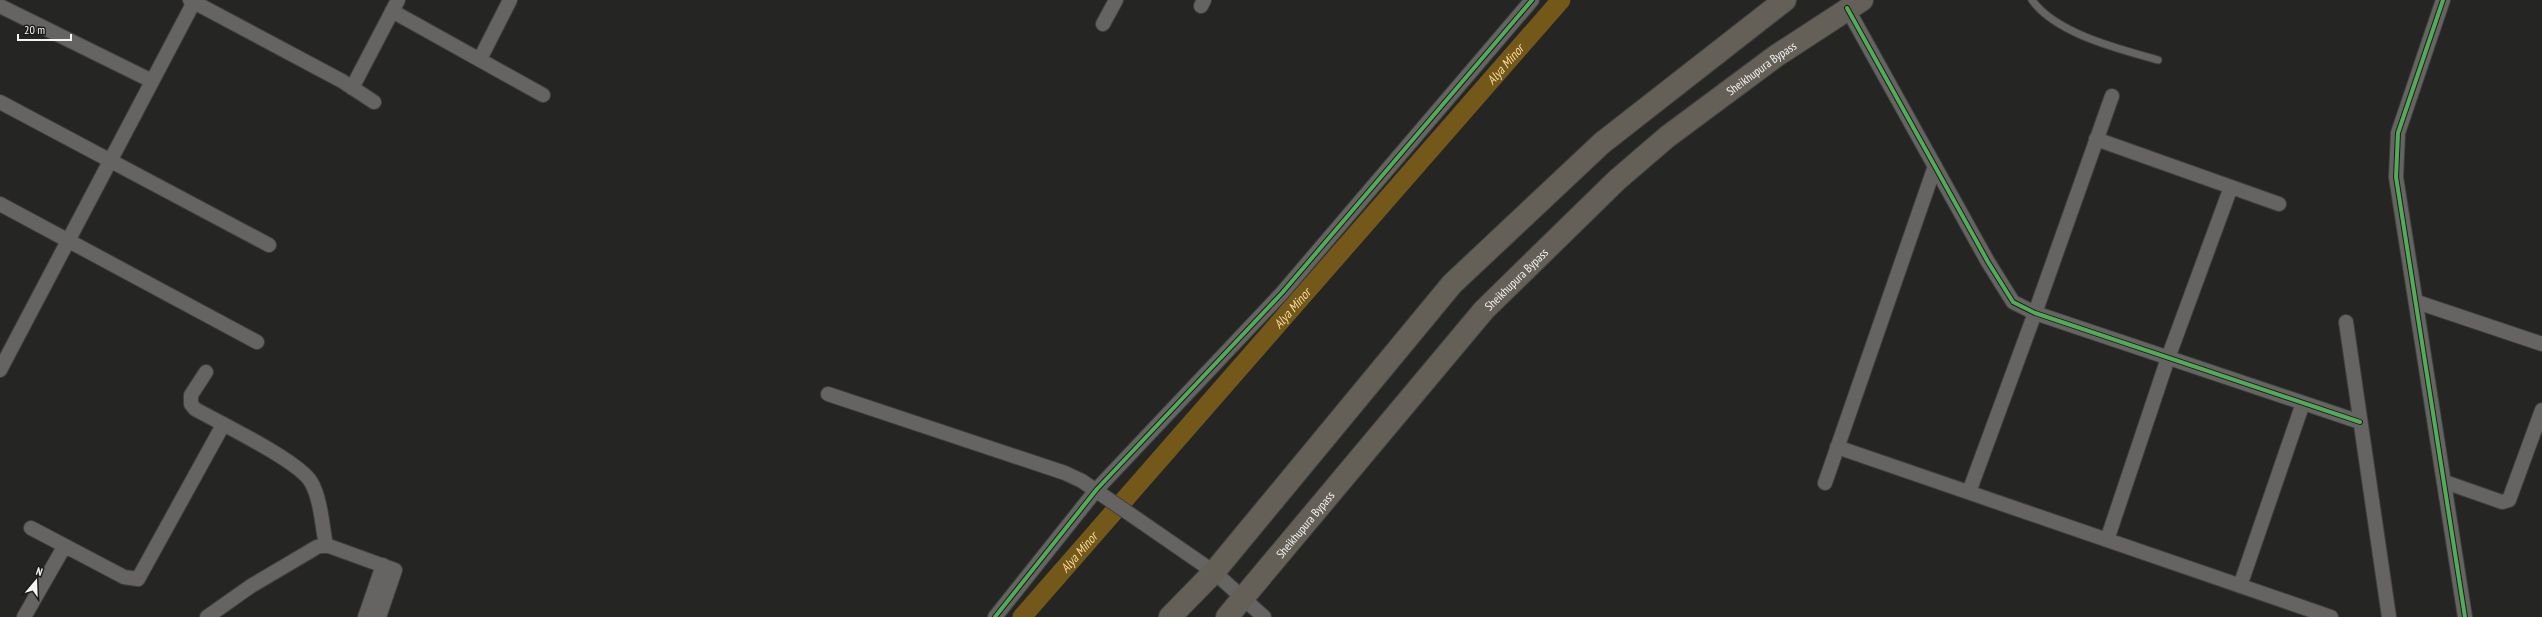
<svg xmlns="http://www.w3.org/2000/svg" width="2542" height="617" font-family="'PT Sans Narrow',sans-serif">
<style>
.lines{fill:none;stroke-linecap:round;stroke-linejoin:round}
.canal{stroke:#735819;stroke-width:19}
.service-casing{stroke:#40403f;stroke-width:9}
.minor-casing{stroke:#40403f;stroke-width:16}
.trunk-casing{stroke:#40403f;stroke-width:24}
.service{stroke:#656463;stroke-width:7}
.minor{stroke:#656463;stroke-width:14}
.trunk{stroke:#646058;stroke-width:22}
.cycleway-casing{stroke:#1d1c19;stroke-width:6}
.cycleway{stroke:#51ab58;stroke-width:4}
.labels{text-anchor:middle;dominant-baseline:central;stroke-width:4;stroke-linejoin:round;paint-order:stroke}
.street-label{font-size:12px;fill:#f5f5f3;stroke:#1d1c19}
.water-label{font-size:13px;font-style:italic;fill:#fbdc9d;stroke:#1d1c19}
</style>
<rect width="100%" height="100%" fill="#252524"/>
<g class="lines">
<path class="canal" id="s1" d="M1022 617 1561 0"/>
<g class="service-casing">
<path id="service" d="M2032 0C2056 34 2120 49 2158 60"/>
</g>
<g class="minor-casing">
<path id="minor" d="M190 0 342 81 374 102
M2443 0 2398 133 2396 177 2465 617
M0 6 152 81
M1201 6 1204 0
M1847 8 1988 262 2013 302 2035 313 2360 422
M392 11 543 95
M1103 24 1116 0
M480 59 510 0
M352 88 398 0
M0 102 269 245
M2096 139 2279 204
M0 204 257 342
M2417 302 2542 344
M2346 322 2389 617
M0 370 195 0
M206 372 191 395V404L195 409C220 423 299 461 311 482 321 499 322 526 326 545
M828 394 1065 473 1082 481 1214 572 1264 617
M1837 447 2331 617
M2445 482 2502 502 2509 500 2542 410
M1825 483 1935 166
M1969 492 2035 313 2112 96
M31 528 124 577 138 579 223 425
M2107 540 2168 358 2231 187
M2240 586 2303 403
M24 617 64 547
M207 617 251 586 317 547 326 545 395 570 379 617
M365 617 383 565
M995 617 1097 489 1282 293 1532 0"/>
</g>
<g class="trunk-casing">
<g id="trunk">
<path d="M1170 617 1214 572 1452 284 1602 143 1785 0"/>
<path id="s2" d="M1227 617 1484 310 1617 180 1667 137 1776 56 1862 0"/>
</g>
</g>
<use href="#service" class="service"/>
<use href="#minor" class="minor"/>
<use href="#trunk" class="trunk"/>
<g class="cycleway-casing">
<path id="cycleway" d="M2443 0 2398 133 2396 177 2465 617
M1847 8 1988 262 2013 302 2035 313 2360 422
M995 617 1097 489 1282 293 1532 0"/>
</g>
<use href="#cycleway" class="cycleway"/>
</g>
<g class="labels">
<g class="street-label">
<text stroke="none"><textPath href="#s2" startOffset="769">Sheikhupura Bypass</textPath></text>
<text stroke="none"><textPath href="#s2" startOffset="445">Sheikhupura Bypass</textPath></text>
<text stroke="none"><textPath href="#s2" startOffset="121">Sheikhupura Bypass</textPath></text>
</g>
<g class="water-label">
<text stroke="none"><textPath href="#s1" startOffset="734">Alya Minor</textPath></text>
<text stroke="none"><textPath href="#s1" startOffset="410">Alya Minor</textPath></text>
<text stroke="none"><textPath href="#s1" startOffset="86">Alya Minor</textPath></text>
</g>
</g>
<g transform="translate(36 581) rotate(19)" stroke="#1d1c19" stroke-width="3" paint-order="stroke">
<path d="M0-3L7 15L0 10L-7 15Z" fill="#f5f5f3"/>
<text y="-6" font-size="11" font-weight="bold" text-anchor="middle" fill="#f5f5f3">N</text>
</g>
<path d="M18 34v6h53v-6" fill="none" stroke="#f5f5f3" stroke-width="2"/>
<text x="24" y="34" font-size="12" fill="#f5f5f3" stroke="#1d1c19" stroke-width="3" paint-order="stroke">20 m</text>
</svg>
